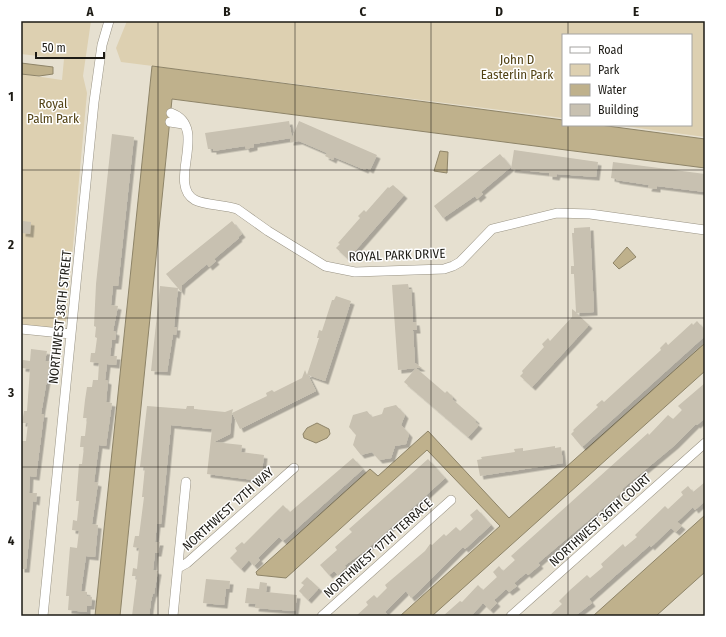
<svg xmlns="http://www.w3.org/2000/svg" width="726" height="637" font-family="'Fira Sans Condensed',sans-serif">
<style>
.green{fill:#ddd0b1}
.water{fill:#bfb18c;stroke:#8e8468}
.building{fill:#c8c1b1;filter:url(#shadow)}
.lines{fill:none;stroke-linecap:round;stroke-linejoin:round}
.street-casing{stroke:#999384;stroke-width:10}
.street{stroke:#fff;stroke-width:9}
.grid{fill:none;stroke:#1d1b15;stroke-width:1;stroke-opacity:0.55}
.labels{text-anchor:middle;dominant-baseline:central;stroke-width:3;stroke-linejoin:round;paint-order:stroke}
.park-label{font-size:13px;fill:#524214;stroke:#fff}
.street-label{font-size:13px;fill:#1d1b15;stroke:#fff}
.neatline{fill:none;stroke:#1d1b15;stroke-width:1.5}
.grid-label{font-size:13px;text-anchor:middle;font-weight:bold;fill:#1d1b15}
</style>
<defs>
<filter id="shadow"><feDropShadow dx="3.5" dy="3.5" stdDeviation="0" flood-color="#0004"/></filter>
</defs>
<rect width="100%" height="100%" fill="#e6e0d0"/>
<path class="green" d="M21 21H91L83 76 87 93 66 322 57 329 21 325V74L62 80 64 59 21 54Z
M127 21H705V137L616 125H691V35H563V118L121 62 116 48Z"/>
<path class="water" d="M21 63 53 67V74L39 76 21 74Z
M152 66 563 120V125H600L705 139V168L172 99 120 616H95Z
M440 151 448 152 447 173 434 171Z
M627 247 636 257 619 269 613 263Z
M705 343V371L432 616H400L500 526 427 450 286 578 257 575 256 572 370 469 378 476 428 431 509 518Z
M317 423 329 429 330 434 327 438 316 443 304 438 303 434 307 428Z
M705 515V572L656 616H593Z"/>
<path class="building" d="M289 121 292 138 299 121 377 155 370 170 366 168 365 170 334 157 333 160 325 156 327 153 299 141 290 142 291 138 254 144V147L246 149 245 146 213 151V149H208L205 133Z
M112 134 134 137 118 286H113L111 305 118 306 113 331 116 332 115 340H112L110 356H117L116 365 107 364 105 380 108 381 106 402 112 403 106 446 99 445 94 482 98 483 92 524 98 525 95 557 86 556 81 591 87 592V596L92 597 91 606H87V612L68 610 69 596H66L70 547 77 548 79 531 72 530 73 520 77 521 79 501H76L79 464H82L84 447H80L81 436H85L87 418H83L85 400 87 387H92L93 380H98L99 363 90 362 91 353H95L97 338 95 337 96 327 94 326 96 284Z
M514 150 598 162 596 177 557 174 556 177 549 176V173L511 169Z
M500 154 511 167 481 192 483 194 477 199 475 196 443 218 434 206Z
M613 162 705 174V192L657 186V189L648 188 649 185 616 180V179L611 178Z
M393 185 404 195 348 259 336 248 340 244 338 243 360 218 358 216 364 210 366 212 388 187 389 188Z
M23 221 31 222 30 234 22 233Z
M232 221 242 234 238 237 239 238 214 259 216 261 209 267 207 264 182 285 181 292 178 288 174 327H177L176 335 173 334 167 372 151 371 160 286 178 288 166 274Z
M590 227 594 312 576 313 589 325 532 387 520 376 523 373 522 371 544 347 542 344 548 338 550 341 572 317V309L576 312 574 274H571V266H574L572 233H574V228Z
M408 284 409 289H411L413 322H416L417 330H413L415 363 422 368H416L445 393 447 391 453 397 452 399 476 420 475 422 479 425 468 437 404 382 416 368 398 370 392 285Z
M336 296 351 301 325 381 308 375 316 391 240 429 232 413 230 434 214 442 242 445 241 452 264 455 261 481 207 474 212 429 171 425 163 506 161 524H157L155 542H160L158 553H155L153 570 158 571 154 594 153 593 151 601 149 616H132L137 576H132L133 568 137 569 139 548 133 547 135 536H139L144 497H142L145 467H140L147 406 186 409 187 406H194V409L225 412 233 409 232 413 267 396 266 393 272 390 274 392 302 378 305 370 307 375 319 338H317L319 330 322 331 332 300H334Z
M697 321 705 330V336L582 447 571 434 574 431 573 430 598 407 596 405 602 400 604 402 661 350 660 348 666 342 668 345 692 323 693 325Z
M31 349 47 351 45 361 50 362 41 414H44L36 477 30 476 29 493H37L36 502 33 501 26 569H21V448L22 441H26L28 423H22L24 411H27L30 369 22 368 23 360 30 361Z
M705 383V418L697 425 696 424 675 445 622 489 623 491 538 563 540 565 528 575 526 573 514 583 517 586 509 592 506 589 494 600 497 603 490 610 483 603 471 616H443L460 601 462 602 478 585 483 590 497 577 493 572 499 566 503 571 515 560 511 556 648 433 649 435 668 415 673 419 682 410 678 406Z
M396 405 405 415 401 425 409 434 406 444 395 446 391 458 379 460 372 452 361 455 353 445 356 435 349 427 353 415 367 411 372 417 382 414 384 408Z
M555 446V448L561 447 563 463 480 476 477 460 482 459 481 457 515 452 514 449 523 448V451Z
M353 458 363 469 283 541 279 537 258 558 260 560 254 566 249 560 241 569 230 558 237 551 235 548 242 542 244 544 283 505 290 512Z
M428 459 445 478 367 549 344 566 346 567 338 575 334 571 329 575 320 565 337 550 335 547 352 532 349 529Z
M705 482V501L695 510 693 507 677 522 682 526 676 532 671 528 651 547 650 545 589 599 592 603 575 616H549L562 604 559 601 570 590 587 575 590 578 603 567 601 564 623 544 625 547 637 537 635 535 665 506 668 509 683 495 681 492 688 486 693 492Z
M477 509 491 525 465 549 463 547 418 592 411 598 406 591 385 612 389 616H356L368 605 366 602 374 595 377 598 387 588 385 585 425 551 430 544 432 545 444 534 446 536 456 527 460 531 473 519 470 515Z
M307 577 319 588 308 600 299 591 304 585 301 583Z
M206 579 230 581 229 589H226L224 605 203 603Z
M260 582 267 583 266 592 297 595 295 611 255 608 256 604 245 603 247 588 259 589Z"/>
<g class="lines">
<g class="street-casing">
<path id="street" d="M171 113C210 127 166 184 195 200 204 205 225 205 237 209L268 231 325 266 355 272 444 269 453 266 460 262 492 229 557 213 590 214 705 230
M170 122 183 124
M21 329 71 334
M178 568 187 563 294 468
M43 616 94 102 102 45 109 21
M173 616 186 482
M322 616 451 500
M511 616 705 443"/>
</g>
<use href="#street" class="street"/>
</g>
<path class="grid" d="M158 21V616M295 21V616M431 21V616M568 21V35M568 125V616M21 170H705M21 318H705M21 467H705"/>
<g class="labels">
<g class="park-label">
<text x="517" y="59">John D<tspan x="517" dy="15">Easterlin Park</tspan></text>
<text x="53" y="103">Royal<tspan x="53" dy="15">Palm Park</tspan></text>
</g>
<g class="street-label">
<text transform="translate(397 255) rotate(-2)">ROYAL PARK DRIVE</text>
<text transform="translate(60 317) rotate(-84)">NORTHWEST 38TH STREET</text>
<text transform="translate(228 509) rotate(-42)">NORTHWEST 17TH WAY</text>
<text transform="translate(600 520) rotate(-42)">NORTHWEST 36TH COURT</text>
<text transform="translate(378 548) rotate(-42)">NORTHWEST 17TH TERRACE</text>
</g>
</g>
<rect width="726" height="637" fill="none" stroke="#ffffff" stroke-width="44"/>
<rect x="562" y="34" width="130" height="92" fill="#ffffff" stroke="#a5a4a1"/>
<rect x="570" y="47" width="20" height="6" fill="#ffffff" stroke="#a5a4a1"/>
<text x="598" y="54" font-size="12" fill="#1d1b15">Road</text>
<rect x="570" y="64" width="20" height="12" fill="#ddd0b1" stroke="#a5a4a1"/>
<text x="598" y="74" font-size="12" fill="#1d1b15">Park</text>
<rect x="570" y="84" width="20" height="12" fill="#bfb18c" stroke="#a5a4a1"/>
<text x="598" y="94" font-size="12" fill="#1d1b15">Water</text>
<rect x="570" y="104" width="20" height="12" fill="#c8c1b1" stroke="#a5a4a1"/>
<text x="598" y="114" font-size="12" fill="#1d1b15">Building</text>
<path d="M36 52v6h68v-6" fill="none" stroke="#1d1b15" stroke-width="2"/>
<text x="42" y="52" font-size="12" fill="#1d1b15" stroke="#ffffff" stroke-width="3" paint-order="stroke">50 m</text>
<rect x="22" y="22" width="682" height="593" class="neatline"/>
<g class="grid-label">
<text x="90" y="16">A</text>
<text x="227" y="16">B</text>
<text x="363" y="16">C</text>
<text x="499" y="16">D</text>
<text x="636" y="16">E</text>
<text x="11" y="101">1</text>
<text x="11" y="249">2</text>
<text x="11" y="397">3</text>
<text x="11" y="545">4</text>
</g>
</svg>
